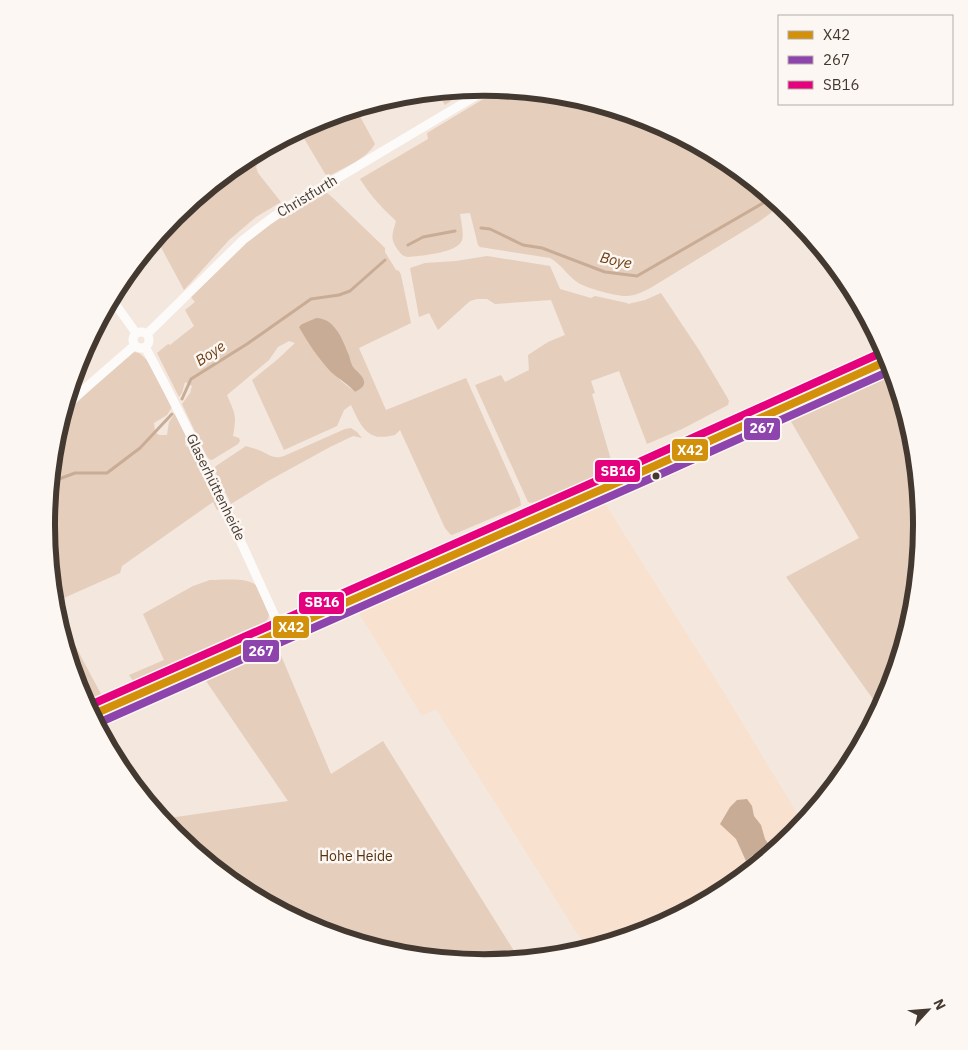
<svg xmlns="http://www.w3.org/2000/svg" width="968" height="1050" font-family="'IBM Plex Sans',sans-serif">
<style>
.built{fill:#f9e1cf}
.green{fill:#e5cebc;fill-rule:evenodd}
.water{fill:#c8ac96}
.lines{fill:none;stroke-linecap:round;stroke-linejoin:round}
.stream{stroke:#c8ac96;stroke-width:3}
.street{stroke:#fdfbfa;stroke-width:9}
.secondary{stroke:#fdfbfa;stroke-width:12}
.bus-1-casing{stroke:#fdf7f3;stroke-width:11}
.bus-2-casing{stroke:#fdf7f3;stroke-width:11}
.bus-3-casing{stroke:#fdf7f3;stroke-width:11}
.bus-1{stroke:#d3900a;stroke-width:8}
.bus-2{stroke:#8e44ad;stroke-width:8}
.bus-3{stroke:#e5007d;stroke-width:8}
.bus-dot{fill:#433930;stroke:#fdf7f3;stroke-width:2}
.labels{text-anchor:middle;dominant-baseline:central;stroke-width:5;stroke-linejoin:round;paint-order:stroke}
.street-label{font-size:14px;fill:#433930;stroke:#fdf7f3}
.park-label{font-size:14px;fill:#553110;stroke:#fdf7f3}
.water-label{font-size:15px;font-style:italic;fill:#704014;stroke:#fdf7f3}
.rim{fill:none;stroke:#433930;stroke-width:6}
.line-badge{stroke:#fdf7f3;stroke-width:2}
.badge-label{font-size:14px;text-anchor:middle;font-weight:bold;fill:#fff}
</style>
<rect width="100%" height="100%" fill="#f3e7de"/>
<path class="built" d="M604 502 721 688 803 823 793 835 771 853 772 848 765 839 761 825 753 816 752 806 721 824 736 839 746 861 753 855 760 861H761L727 889 651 930 587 949 436 709 422 716 357 610Z"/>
<path class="green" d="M469 89 445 105 437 92 442 91 445 95 450 96 460 90Z
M500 89 570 96 652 121 727 161 765 192 761 194 771 208 772 212 760 221 652 287C645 291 635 296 626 296 616 296 585 288 577 282 567 275 562 265 550 258L480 247 478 245 470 213 460 214C461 221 465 237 461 242 455 253 420 256 408 257 402 256 401 254 398 250 389 238 393 233 396 221 382 208 370 195 360 179L428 139 427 133Z
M356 109 375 144C365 160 343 168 327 177L299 130 317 120Z
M257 152 260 157 256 167 258 173 281 202 256 217 229 240 184 290 156 238 175 215 241 161Z
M322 192H326L333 198 385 248V252L396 270 399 271 401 275 411 323 359 348 386 410 466 378 520 499 521 505 518 507 452 535 450 534 445 528 400 430 395 435C390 436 380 438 375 436 362 432 356 415 351 405L344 410 337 426 284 450 252 380 278 359 295 343 289 341 278 347 269 360 227 395C235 414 237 415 233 436L239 438 240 441 238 444 212 460 209 459 206 455 182 404 190 393 192 386 185 382 182 393 179 397 157 353 168 344 170 345 194 326 185 310 195 302 190 296 247 242 263 229 295 207ZM316 318 342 341 348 354 351 364 363 379 364 384 355 392 341 381 302 324Z
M487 256 550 266 560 289 591 298 595 296 627 303 628 304 645 300 661 293 699 350 727 397 729 401 728 405 682 429 647 444 619 371 591 381 595 393 592 394 611 460 615 468 535 502 531 503 528 502 475 385 501 375 505 382 529 370 528 355 548 342 565 335 551 300 495 304 487 299H477L470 301 438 330 429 313 419 317 410 268 425 263 456 261Z
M134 352 139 353 147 360 172 407 167 415 154 423 155 432 159 435H167L169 422 175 413 186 436 187 440 185 444 187 447 189 445 190 446 193 450 221 505 220 509 217 510 213 502 122 566 120 573 57 601 70 636 101 694 84 701 79 692 55 610 46 525 55 439 61 418 66 414 67 412 124 358 129 354Z
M892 369 913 440 922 525 913 611 888 693 880 709 786 577 859 538 789 418Z
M351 428 357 432 362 438 353 436 330 447 268 481 231 504 214 469 216 466 246 446C251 448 258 449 263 452 271 456 275 459 284 456L345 429Z
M210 580C225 580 245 577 256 585L269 614 268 619 263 624 133 681 129 675 164 660 143 614 193 586Z
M268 626 260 633 140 686H133Z
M277 646 331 774 383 741 519 959 484 963 398 954 316 929 241 889 174 834 162 819 288 801 204 678Z"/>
<path class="water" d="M316 318C334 318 342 338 348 353 350 357 350 361 352 365 354 370 366 377 364 384 363 388 358 390 355 392 348 384 339 379 331 372 318 358 308 343 299 327L302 324Z
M747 799 752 806 754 816 761 825 765 839 772 849 771 853 760 861 753 855 746 861 736 839 720 824 730 807 737 800Z"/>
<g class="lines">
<path class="stream" d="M481 228 490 229 523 245 542 248 605 272 637 276 765 202
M408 245 423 237 455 231
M182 399 191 379 247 344 311 299 339 295 350 291 385 260
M51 482 75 473H107L140 448 172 414"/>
<path class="street" d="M111 298 136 333
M133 340a8 8 0 1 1 16 0a8 8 0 1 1-16 0Z
M147 334 243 240 269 220 289 206 326 185 489 88
M145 347C195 439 238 535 281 630
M65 406 135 345"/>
<path class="secondary" d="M92 715 650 468 889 360"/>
<g class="bus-1-casing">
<path id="bus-1" d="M92 715 650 468 889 360"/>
</g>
<g class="bus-2-casing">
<path id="bus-2" d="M96 724 654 477 892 370"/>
</g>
<g class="bus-3-casing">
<path id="bus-3" d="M88 706 646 459 885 351"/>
</g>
<use href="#bus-1" class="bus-1"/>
<use href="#bus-2" class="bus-2"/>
<use href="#bus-3" class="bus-3"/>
</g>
<circle class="bus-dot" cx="656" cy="476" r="4.5"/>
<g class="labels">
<g class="street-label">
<text transform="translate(307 196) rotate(-31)">Christfurth</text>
<text transform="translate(216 487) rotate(64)">Glaserhüttenheide</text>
</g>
<g class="park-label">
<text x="356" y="856">Hohe Heide</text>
</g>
<g class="water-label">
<text transform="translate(616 260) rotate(12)">Boye</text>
<text transform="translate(210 353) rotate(-34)">Boye</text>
</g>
</g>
<path d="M0 0H968V1050H0ZM55 525a429 429 0 1 1 858 0a429 429 0 1 1-858 0Z" fill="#fdf7f3" fill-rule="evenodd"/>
<path class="rim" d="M55 525a429 429 0 1 1 858 0a429 429 0 1 1-858 0Z"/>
<g class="line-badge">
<rect x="743" y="417" width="38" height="24" rx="5" fill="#8e44ad"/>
<rect x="671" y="438" width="38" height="24" rx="5" fill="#d3900a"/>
<rect x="594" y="459" width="47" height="24" rx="5" fill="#e5007d"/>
<rect x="298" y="591" width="47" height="24" rx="5" fill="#e5007d"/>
<rect x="272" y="615" width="38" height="24" rx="5" fill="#d3900a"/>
<rect x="242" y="639" width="38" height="24" rx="5" fill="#8e44ad"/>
</g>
<g class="badge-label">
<text x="762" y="433">267</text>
<text x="690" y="455">X42</text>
<text x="618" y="476">SB16</text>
<text x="322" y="607">SB16</text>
<text x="291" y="632">X42</text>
<text x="261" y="656">267</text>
</g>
<rect x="778" y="15" width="175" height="90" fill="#fdf7f3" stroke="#b3aba5"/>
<rect x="788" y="31" width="25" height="8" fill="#d3900a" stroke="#b3aba5"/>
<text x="823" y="40" font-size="15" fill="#433930">X42</text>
<rect x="788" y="56" width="25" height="8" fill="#8e44ad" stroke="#b3aba5"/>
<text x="823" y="65" font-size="15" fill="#433930">267</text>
<rect x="788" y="81" width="25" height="8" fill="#e5007d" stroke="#b3aba5"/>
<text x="823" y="90" font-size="15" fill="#433930">SB16</text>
<g transform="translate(928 1010) rotate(64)" stroke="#fdf7f3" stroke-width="4" paint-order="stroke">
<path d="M0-4L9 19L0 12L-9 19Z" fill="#433930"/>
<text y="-8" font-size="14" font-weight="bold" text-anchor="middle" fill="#433930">N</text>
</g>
</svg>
